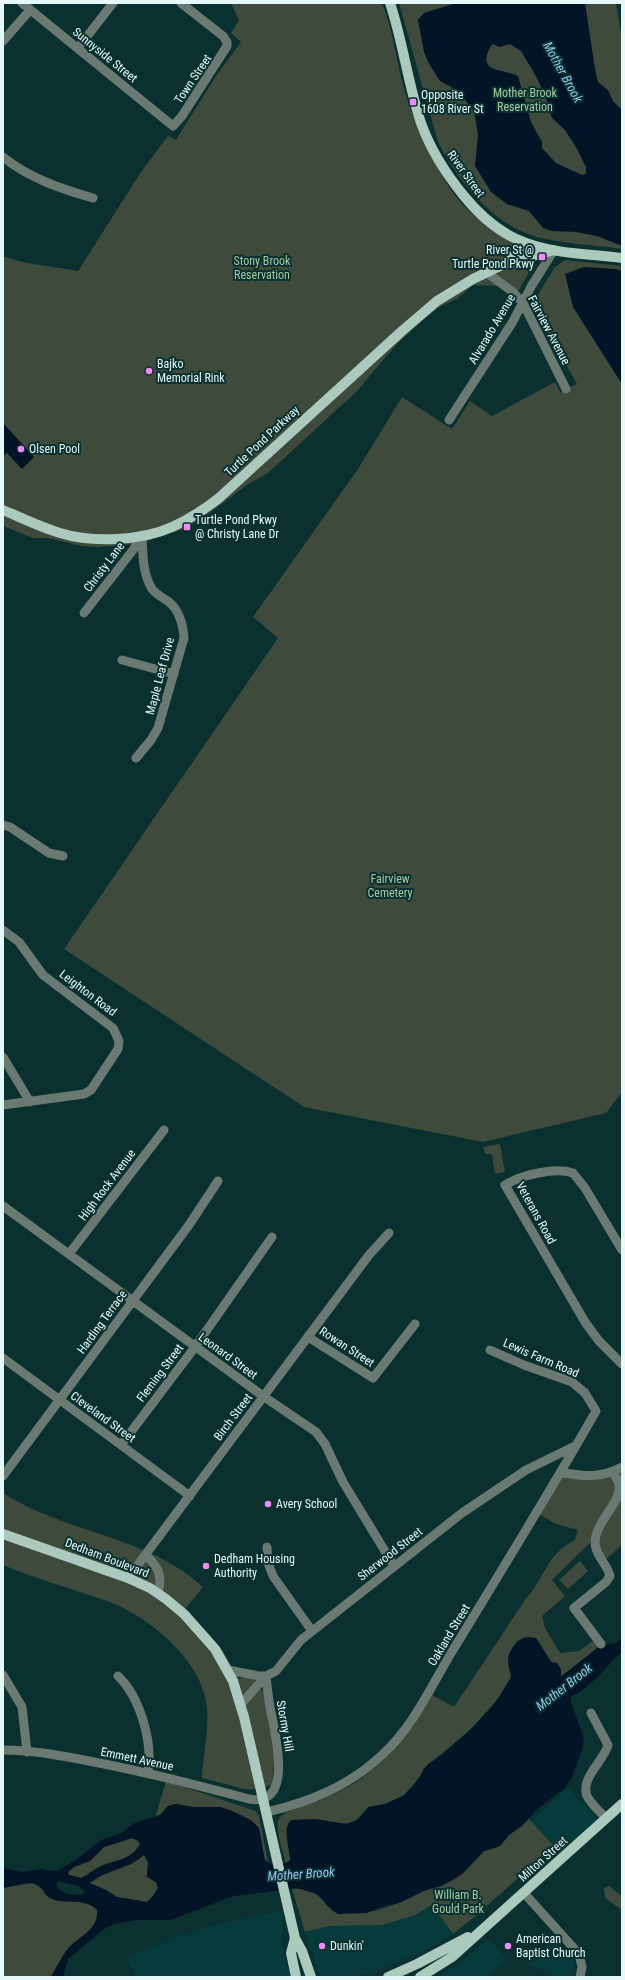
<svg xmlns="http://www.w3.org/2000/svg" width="625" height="1980" font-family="'Roboto Condensed',sans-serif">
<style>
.built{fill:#053b3b}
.green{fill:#3d4a3c}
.water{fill:#021425;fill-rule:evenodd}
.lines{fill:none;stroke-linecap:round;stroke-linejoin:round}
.minor{stroke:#6b7973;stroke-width:9}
.major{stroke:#abcabd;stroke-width:10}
.poi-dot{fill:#f18af4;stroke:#0a3030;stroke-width:1.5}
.labels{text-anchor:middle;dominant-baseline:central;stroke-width:4;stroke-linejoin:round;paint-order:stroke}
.street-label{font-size:12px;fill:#e5f9f9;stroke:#0a3030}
.park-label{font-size:12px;fill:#a5cca0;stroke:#0a3030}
.poi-label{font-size:12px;fill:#e5f9f9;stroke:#0a3030;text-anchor:start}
.water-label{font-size:13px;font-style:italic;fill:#99c4ec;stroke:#0a3030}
</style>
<rect width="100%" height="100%" fill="#0a3030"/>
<path class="built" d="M568 1787 597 1819 560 1853 531 1821Z
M432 1905 453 1934 422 1952 388 1966 354 1977H320L305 1932 329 1926 415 1915Z
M283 1910 282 1942 290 1977H136L126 1957 202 1928Z
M556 1937 575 1961 573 1977H558L527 1964Z
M489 1939 507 1959 487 1977H437L454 1967Z"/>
<path class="green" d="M231 3H382C392 27 395 52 401 77 410 116 442 190 474 215 495 230 518 241 541 252L514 298 499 286 473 285 457 299 439 307 423 320 397 344 356 392 268 473 247 485 203 518 181 530 137 544 97 547 82 546 48 538H33L3 526V256L22 262 78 271 141 172 168 136 176 140 216 76 241 42 231 33 239 20Z
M399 3H616L622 40V249C594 245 564 244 537 237 492 224 459 182 438 142Z
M565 260 622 266V1092L606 1113 483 1142 304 1107 64 949 278 638 253 617 358 469 402 397 452 429 470 401 492 416 555 382 560 392 577 384 537 315 534 301 555 267Z
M500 1144 505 1172 495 1174 492 1154H485L483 1147Z
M622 1467V1545L603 1562 595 1538 552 1580 565 1596 542 1616 545 1628 560 1653 579 1651 597 1638 601 1645 560 1677C554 1663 544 1652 536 1638L527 1637 517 1641 509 1657 511 1677 501 1695 471 1729 423 1769 420 1777 403 1796 385 1804 369 1807 354 1822 343 1824 315 1819 292 1820 289 1822 287 1834 290 1857V1860L286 1864C284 1854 274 1827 279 1819 285 1809 310 1805 321 1800 333 1795 345 1789 356 1782 391 1758 411 1731 432 1695L454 1707 525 1600C546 1577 545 1555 575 1540L578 1530 556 1524 537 1513 561 1472 572 1475Z
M3 1493C65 1533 148 1536 203 1587L185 1609 221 1648 239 1679 244 1677 255 1680 264 1694 275 1752 272 1785 249 1790 202 1778C203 1756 209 1730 207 1708 203 1663 156 1623 117 1605 104 1599 90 1596 77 1591 52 1583 27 1575 3 1565Z
M580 1561 588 1571 568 1589 559 1580Z
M166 1781 256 1811 259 1816 268 1862 264 1858 259 1828 251 1821 232 1811 220 1807H193L176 1804 168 1806 164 1812 155 1818Z
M529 1819 554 1846 479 1913 453 1934 432 1905 415 1915 382 1925 329 1926 305 1932 292 1889C308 1887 320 1894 328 1907L375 1911 399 1903 433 1887 441 1886 462 1874 484 1851 500 1846 509 1835Z
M132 1838 138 1841 140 1844C132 1862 112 1859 97 1868 91 1871 87 1876 81 1878L69 1875 68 1872 74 1867 90 1861 104 1847Z
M144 1855 148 1862 147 1877 156 1882 158 1888 153 1896 147 1902 117 1897 106 1890 89 1883 101 1875 132 1864Z
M31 1883C39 1886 43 1888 46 1895 53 1897 59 1900 66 1901 77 1902 89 1901 97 1910 99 1931 78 1936 67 1950 61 1958 56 1968 51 1977H3V1888Z
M609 1886 622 1896V1910L605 1898 604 1888Z"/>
<path class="water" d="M456 3H585L595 69 598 82 608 90 613 101 622 110V246L597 236 576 232 552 231 543 228 529 211 507 204 491 192 475 166 478 135 474 110 455 89 440 81 428 62 424 52 418 20 424 13ZM492 44 500 47 510 44 521 51 533 71 544 92 552 118 565 130 576 147 586 167V174L582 175 556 163 542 148V142L531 122 518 76C501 68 475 73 492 44Z
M584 267 616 269 622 271V384L573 307 565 274Z
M3 423 34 457 22 469 7 453 3 456Z
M527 1637 536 1638 551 1662 557 1663 561 1669V1677L601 1645 616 1643 622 1638V1652C606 1666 589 1690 571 1696V1703L584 1738 582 1750 572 1777 566 1787 535 1811 522 1826 509 1835 500 1846 484 1851 462 1874 453 1880 441 1886 423 1891 399 1903 384 1906 367 1913 338 1914 333 1911 317 1894 297 1888 233 1896 171 1920H136L114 1924 104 1929 68 1959 63 1977H51C56 1968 61 1958 67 1950 78 1936 99 1931 97 1910 85 1897 67 1905 52 1899 43 1896 44 1884 31 1883 22 1883 12 1886 3 1888V1868L22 1872 41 1869 51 1871 59 1870 77 1859 101 1840 122 1833 134 1823 160 1815 168 1806 176 1804 193 1807H220L232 1811 251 1820 259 1828 265 1861C273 1864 284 1867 290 1860 290 1849 281 1826 292 1820L315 1819 347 1824 359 1819 368 1807 385 1804 403 1796 414 1785 428 1764 441 1756 471 1729 494 1705 511 1677C511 1672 508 1667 508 1661 508 1651 517 1639 527 1637ZM132 1838 138 1841 140 1844C132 1860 114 1860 100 1867 93 1870 88 1875 81 1878L69 1875 68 1872 74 1867 90 1861 104 1847ZM144 1855 148 1862 147 1877 156 1882 158 1888 153 1896 147 1902 117 1897 106 1890 90 1883C106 1870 128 1869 144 1855ZM58 1881 78 1886 84 1890 85 1892C76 1898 59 1894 56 1885Z"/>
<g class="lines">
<path class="minor" d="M22 3 173 126 182 116 227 46V42L223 36 181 3
M3 41 30 10
M78 48 113 3
M3 157C29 178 61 189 93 198
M486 272 513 292 523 303 566 389
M449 420 512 323 532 285 554 250
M84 613 133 550 142 535
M122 660 174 674
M136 758 151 740 158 728 184 638C183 625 180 611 169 602 163 598 156 594 152 589 142 572 143 554 142 535
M3 825 10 827 49 853 63 856
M3 930 19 942 43 975 113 1028 119 1041 118 1049 91 1090 84 1094 3 1105
M3 1057 30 1102
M3 1206 263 1396 316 1432 325 1444 343 1482 394 1566
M622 1250 585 1188 573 1173C555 1167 521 1175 505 1185L585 1322 599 1341 622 1364
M69 1254 164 1130
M308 1337 373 1378 415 1324
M3 1358 190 1496
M121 1445 195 1347 272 1237
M561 1472C583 1477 602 1478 622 1467
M3 1476 189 1225 218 1181
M267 1547 268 1563 273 1576 312 1631
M146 1555C158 1567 163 1575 158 1593
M128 1578 369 1255 389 1233
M601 1644 574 1608 606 1582 610 1576C607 1564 595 1555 595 1542 595 1523 622 1501 619 1486 619 1480 615 1476 612 1472
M228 1670 259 1676H266L276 1671 301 1640 462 1513 526 1470 575 1446
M3 1675 22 1707 27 1752
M118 1676C140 1697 153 1742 148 1772
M241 1704 266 1676
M591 1713 608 1745C604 1761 580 1778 587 1796 591 1804 600 1812 606 1818
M3 1750C33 1750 64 1756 94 1762 146 1772 197 1785 249 1799 296 1808 274 1730 270 1707 268 1696 267 1686 266 1676
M267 1812C310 1802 349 1786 382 1755 414 1726 431 1686 453 1650 501 1571 550 1492 596 1411L585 1393 572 1382 524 1365 490 1350
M524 1893 579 1954 582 1967 580 1977"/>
<path class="major" d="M390 3C403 42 408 84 421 123 431 151 446 174 464 196 481 217 501 234 526 243 556 254 591 254 622 258
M507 261 528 244
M3 510C22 518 40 527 60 533 92 543 141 541 172 527 188 520 205 509 219 498L402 331 437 301 473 279 504 264 554 250
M3 1534 128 1578 150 1588 166 1599 184 1614 215 1649 233 1681 244 1717 295 1938 302 1951 311 1977
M295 1938 291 1953 296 1977
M388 1977 417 1964 468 1937
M420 1977 452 1957 622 1804"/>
</g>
<g class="poi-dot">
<rect x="409" y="98" width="8" height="8" rx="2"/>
<rect x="538" y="253" width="8" height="8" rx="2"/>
<circle cx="149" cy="371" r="4"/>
<circle cx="21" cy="449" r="4"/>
<rect x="183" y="523" width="8" height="8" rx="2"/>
<circle cx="268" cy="1504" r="4"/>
<circle cx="206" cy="1566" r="4"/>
<circle cx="322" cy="1946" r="4"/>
<circle cx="508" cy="1946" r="4"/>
</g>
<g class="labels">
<g class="street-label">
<text transform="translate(105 55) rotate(39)">Sunnyside Street</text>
<text transform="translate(193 79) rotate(-56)">Town Street</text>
<text transform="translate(466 174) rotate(54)">River Street</text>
<text transform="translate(492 329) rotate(-59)">Alvarado Avenue</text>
<text transform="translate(549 330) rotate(62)">Fairview Avenue</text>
<text transform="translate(262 441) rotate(-43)">Turtle Pond Parkway</text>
<text transform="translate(104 567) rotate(-53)">Christy Lane</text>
<text transform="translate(160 676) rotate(-75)">Maple Leaf Drive</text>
<text transform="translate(88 993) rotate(37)">Leighton Road</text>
<text transform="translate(107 1185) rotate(-53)">High Rock Avenue</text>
<text transform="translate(536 1213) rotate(61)">Veterans Road</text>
<text transform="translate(102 1322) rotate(-54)">Harding Terrace</text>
<text transform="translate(347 1347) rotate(33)">Rowan Street</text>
<text transform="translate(228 1356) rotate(36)">Leonard Street</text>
<text transform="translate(541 1358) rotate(23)">Lewis Farm Road</text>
<text transform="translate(160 1373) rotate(-53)">Fleming Street</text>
<text transform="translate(103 1417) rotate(36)">Cleveland Street</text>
<text transform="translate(233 1417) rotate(-53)">Birch Street</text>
<text transform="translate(390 1554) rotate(-38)">Sherwood Street</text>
<text transform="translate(107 1558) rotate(21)">Dedham Boulevard</text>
<text transform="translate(449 1635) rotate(-59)">Oakland Street</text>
<text transform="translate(285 1726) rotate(80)">Stormy Hill</text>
<text transform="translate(137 1759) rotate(12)">Emmett Avenue</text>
<text transform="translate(543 1859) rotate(-42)">Milton Street</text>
</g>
<g class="park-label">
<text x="525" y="93">Mother Brook<tspan x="525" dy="14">Reservation</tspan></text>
<text x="262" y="261">Stony Brook<tspan x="262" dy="14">Reservation</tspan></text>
<text x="390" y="879">Fairview<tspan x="390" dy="14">Cemetery</tspan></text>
<text x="458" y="1895">William B.<tspan x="458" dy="14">Gould Park</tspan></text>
</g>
<g class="poi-label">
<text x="421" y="95">Opposite<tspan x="421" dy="14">1608 River St</tspan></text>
<text x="534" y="250" text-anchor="end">River St @<tspan x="534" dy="14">Turtle Pond Pkwy</tspan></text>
<text x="157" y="364">Bajko<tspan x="157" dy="14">Memorial Rink</tspan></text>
<text x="29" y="449">Olsen Pool</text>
<text x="195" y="520">Turtle Pond Pkwy<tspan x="195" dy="14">@ Christy Lane Dr</tspan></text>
<text x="276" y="1504">Avery School</text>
<text x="214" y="1559">Dedham Housing<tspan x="214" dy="14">Authority</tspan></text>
<text x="516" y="1939">American<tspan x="516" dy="14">Baptist Church</tspan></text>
<text x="330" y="1946">Dunkin'</text>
</g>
<g class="water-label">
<text transform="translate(563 72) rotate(61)">Mother Brook</text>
<text transform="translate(564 1687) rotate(-38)">Mother Brook</text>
<text transform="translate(301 1874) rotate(-4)">Mother Brook</text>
</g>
</g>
<rect width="625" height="1980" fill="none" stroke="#e5f9f9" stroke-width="8"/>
</svg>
